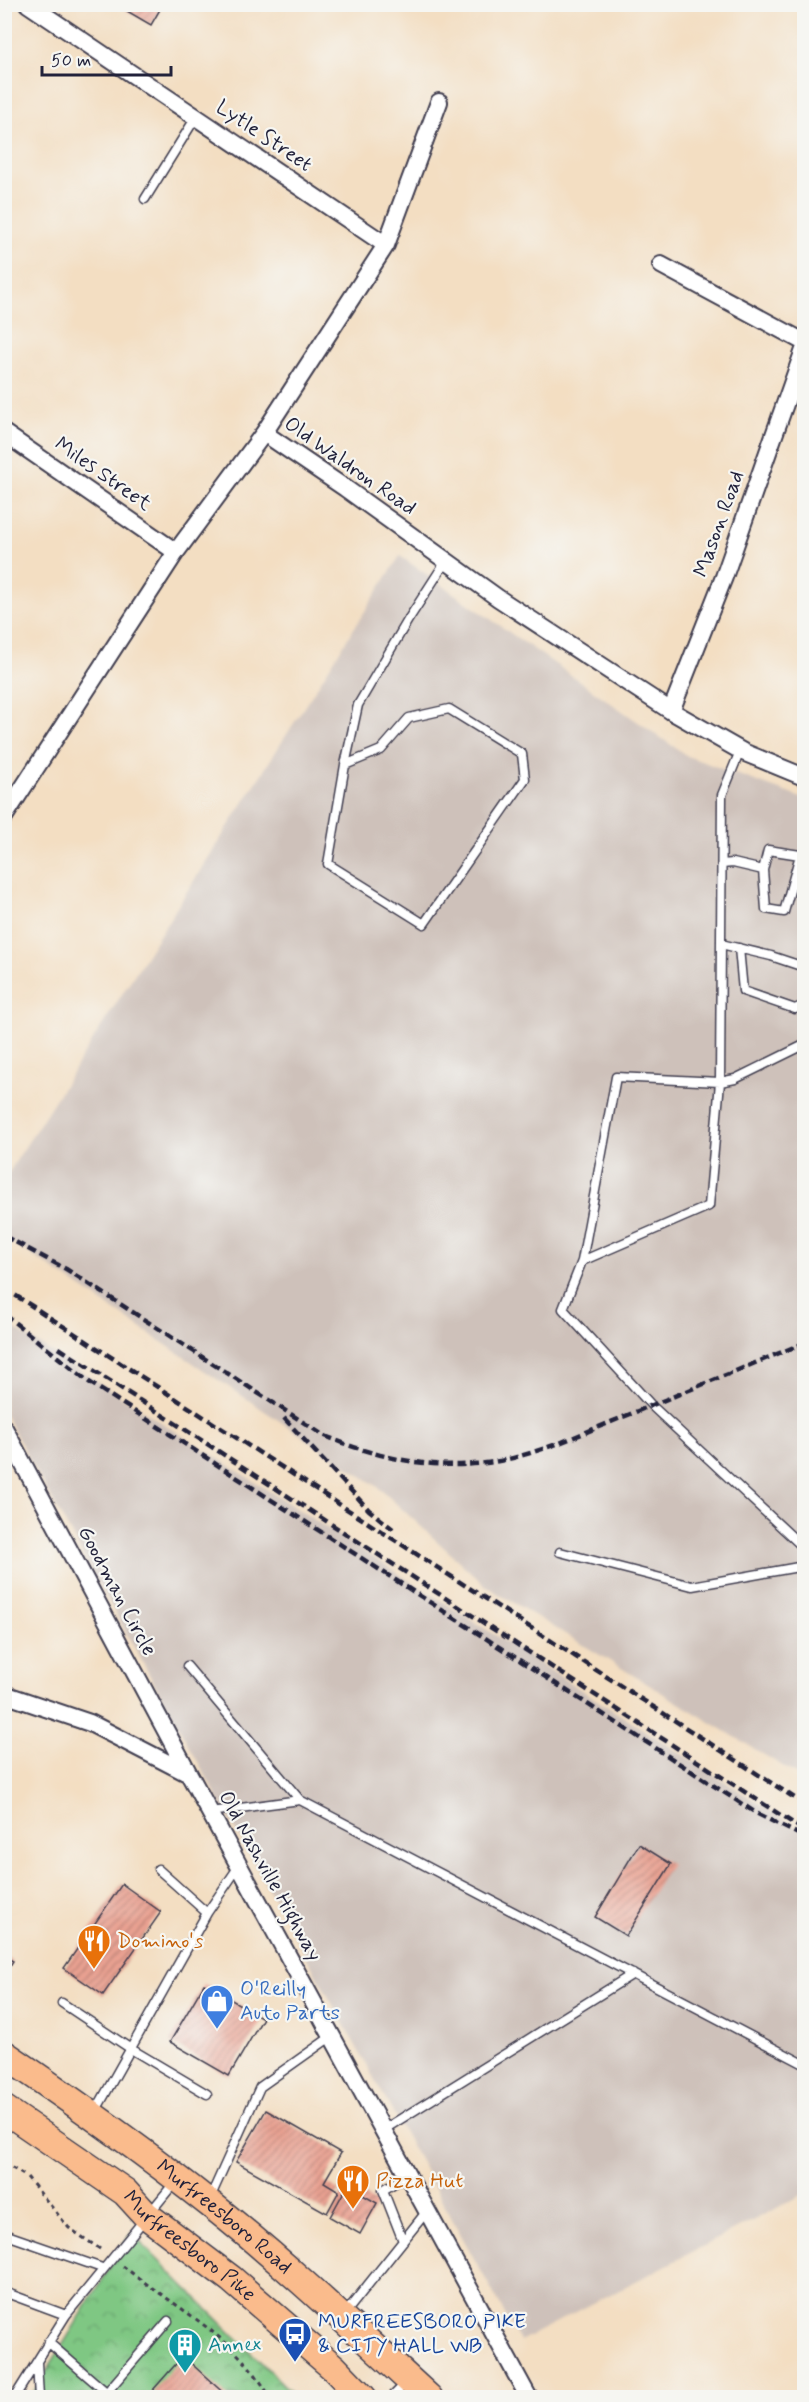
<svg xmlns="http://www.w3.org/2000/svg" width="809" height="2402" font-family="Mynerve,sans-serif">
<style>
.industrial{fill:#cec1ba}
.park{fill:url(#park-crowns);stroke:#50745f;stroke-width:1.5}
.building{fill:url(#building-hatch)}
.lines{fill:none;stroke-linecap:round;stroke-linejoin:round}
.lane-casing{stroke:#413e4f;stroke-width:11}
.street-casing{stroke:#413e4f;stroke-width:20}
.primary-casing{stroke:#413e4f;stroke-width:30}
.path{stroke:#413e4f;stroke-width:3;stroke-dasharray:4.5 4.5;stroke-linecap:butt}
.lane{stroke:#fff;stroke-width:8}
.street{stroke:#fff;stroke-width:16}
.primary{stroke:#fabb8c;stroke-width:27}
.rail{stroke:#22223b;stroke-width:4.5;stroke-dasharray:9 4.5;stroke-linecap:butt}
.labels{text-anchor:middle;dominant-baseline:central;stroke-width:4.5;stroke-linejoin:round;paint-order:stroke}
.street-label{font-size:21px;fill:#22223b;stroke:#f6f6f2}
.food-label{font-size:21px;fill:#c56008;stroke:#f6f6f2;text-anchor:start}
.shop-label{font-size:21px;fill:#366cbe;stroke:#f6f6f2;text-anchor:start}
.transit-label{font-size:21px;fill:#164399;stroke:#f6f6f2;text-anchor:start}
.culture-label{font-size:21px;fill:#0d838f;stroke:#f6f6f2;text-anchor:start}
</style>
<defs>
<pattern id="park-crowns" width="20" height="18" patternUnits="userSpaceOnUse" patternTransform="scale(1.5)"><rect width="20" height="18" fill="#7fc783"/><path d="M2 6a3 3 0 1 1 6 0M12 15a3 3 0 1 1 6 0" fill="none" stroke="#68a16c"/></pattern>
<pattern id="building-hatch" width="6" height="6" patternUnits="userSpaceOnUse" patternTransform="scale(1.5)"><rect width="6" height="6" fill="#e9a191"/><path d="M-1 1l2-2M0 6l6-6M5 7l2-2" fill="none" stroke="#bc8378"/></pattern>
</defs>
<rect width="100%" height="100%" fill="#f6f6f2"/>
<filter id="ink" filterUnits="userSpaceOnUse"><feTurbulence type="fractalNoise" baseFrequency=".0167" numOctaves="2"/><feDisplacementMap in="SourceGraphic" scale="12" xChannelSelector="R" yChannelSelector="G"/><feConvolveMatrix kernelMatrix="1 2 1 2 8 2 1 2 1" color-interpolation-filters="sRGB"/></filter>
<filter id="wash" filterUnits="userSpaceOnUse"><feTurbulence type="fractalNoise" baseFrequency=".008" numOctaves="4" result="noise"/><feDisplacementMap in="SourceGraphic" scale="24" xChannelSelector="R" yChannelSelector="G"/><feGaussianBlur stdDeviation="1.35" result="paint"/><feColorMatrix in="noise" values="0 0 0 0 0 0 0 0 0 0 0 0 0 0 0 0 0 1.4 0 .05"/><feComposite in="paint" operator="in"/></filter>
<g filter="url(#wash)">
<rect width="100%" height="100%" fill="#f3dec2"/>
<path class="industrial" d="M400 556 687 756 804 799V1779L486 1586 378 1487 5 1237 4 1180Z
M4 1322 804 1832V2194L520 2341 5 1415Z"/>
<path class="park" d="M131 2233 296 2397 30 2398Z"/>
<g id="blocks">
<path class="building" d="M115 4H159L162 6 151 25Z
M639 1844 671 1864 626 1936 595 1917Z
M122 1884 161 1912 103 1995 64 1968Z
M4 1956 13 1961 4 1975Z
M204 1984 263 2018 229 2076 170 2042Z
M266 2110 341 2153 324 2182 339 2191 327 2213 236 2162Z
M347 2186 377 2203 360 2234 330 2217Z
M183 2356 229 2398H160L152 2391Z"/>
</g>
</g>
<g filter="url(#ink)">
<use href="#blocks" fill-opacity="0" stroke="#413e4f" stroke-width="1.5"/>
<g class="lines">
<g class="lane-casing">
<path id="lane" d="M145 199 196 117
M740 751 722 795 720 1082 735 1079 804 1045
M345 765 381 750 409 718 449 709 522 754 525 779 424 924 328 864 345 765 358 705 408 620 446 561
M722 864 733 863 763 870 768 850 800 855 784 912 766 909 763 870
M721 944 771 956 804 967
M739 948 743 991 795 1009 804 1005
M582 1261 709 1206 720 1082 616 1077 582 1261 563 1309 652 1406 804 1548
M560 1552 692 1586 804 1566
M187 1666 300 1800
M210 1812 300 1800 804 2064
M158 1869 207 1913
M62 2003 131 2049 207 2094
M95 2112 207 1913 239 1866
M383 2130 633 1974
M210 2198 260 2087 332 2036
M4 2234 102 2268
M403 2241 383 2190 408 2175
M4 2292 66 2315
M343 2316 427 2211
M48 2342 113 2398
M37 2362 39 2398
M107 2392 168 2321
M14 2398 66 2315 175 2182
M391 2398 406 2383"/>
</g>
<g class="street-casing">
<path id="street" d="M28 4 386 245
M661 265 804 342
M4 433 176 552
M264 433 386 245 439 102
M671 711 724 577 804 350
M4 817 176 552 264 433 345 488 498 598 671 711 743 752 804 777
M4 1428 189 1774 529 2398
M4 1694 90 1723 189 1774"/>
</g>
<g class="primary-casing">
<g id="primary">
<path id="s1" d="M4 2054C76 2103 146 2153 214 2207 289 2267 358 2333 429 2398"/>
<path id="s2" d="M4 2109 125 2192 146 2215 231 2279 333 2367 363 2398"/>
</g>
</g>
<path class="path" d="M4 2163 27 2177 69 2228 103 2251
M123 2266C171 2305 241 2340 270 2398"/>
<use href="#lane" class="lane"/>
<use href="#street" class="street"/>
<use href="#primary" class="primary"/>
<path class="rail" d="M4 1236 66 1269 323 1435C374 1457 430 1470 486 1463 512 1460 537 1451 562 1442L804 1343
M4 1288 804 1804
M4 1314 89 1382 756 1813 804 1837
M59 1348 799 1827
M284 1418 369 1510 393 1529"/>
</g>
</g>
<defs>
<g id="restaurant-pin" transform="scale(1.725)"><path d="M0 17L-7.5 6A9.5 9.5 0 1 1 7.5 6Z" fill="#e8710a" stroke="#f6f6f2"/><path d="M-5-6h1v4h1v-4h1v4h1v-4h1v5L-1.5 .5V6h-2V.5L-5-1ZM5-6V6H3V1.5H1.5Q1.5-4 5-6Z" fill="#fff"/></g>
<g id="shop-pin" transform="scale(1.725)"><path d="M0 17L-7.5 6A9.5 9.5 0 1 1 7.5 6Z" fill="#3f7fe0" stroke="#f6f6f2"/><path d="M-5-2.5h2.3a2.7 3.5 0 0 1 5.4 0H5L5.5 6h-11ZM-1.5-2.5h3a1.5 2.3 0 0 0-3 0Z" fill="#fff"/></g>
<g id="bus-pin" transform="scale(1.725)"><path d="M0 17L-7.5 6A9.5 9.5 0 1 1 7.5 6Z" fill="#1a4fb4" stroke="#f6f6f2"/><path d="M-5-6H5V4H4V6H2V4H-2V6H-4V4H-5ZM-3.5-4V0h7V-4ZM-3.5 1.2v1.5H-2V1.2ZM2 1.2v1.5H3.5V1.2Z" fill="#fff"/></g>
<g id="building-pin" transform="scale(1.725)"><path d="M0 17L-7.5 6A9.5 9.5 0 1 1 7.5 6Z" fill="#0f9aa8" stroke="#f6f6f2"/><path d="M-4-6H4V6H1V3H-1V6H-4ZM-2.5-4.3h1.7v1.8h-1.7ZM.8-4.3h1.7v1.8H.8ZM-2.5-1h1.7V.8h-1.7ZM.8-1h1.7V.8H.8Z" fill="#fff"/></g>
</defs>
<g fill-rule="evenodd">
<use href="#restaurant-pin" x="94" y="1941"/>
<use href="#shop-pin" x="217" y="2001"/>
<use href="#restaurant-pin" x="353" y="2181"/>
<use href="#bus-pin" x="295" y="2334"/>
<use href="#building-pin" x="185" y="2345"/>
</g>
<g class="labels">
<g class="street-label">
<text transform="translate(264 136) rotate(34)">Lytle Street</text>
<text transform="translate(350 466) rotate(35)">Old Waldron Road</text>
<text transform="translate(103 474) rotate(35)">Miles Street</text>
<text transform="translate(719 524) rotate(-70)">Mason Road</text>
<text transform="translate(117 1591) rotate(62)">Goodman Circle</text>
<text transform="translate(270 1876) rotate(61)">Old Nashville Highway</text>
<text stroke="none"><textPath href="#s1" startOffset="274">Murfreesboro Road</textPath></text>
<text stroke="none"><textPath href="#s2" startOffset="231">Murfreesboro Pike</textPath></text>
</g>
<g class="food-label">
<text x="117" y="1941">Domino's</text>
<text x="376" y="2181">Pizza Hut</text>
</g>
<g class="shop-label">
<text x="240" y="1989">O'Reilly<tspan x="240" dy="24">Auto Parts</tspan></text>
</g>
<g class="transit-label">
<text x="318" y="2322">MURFREESBORO PIKE<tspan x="318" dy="24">&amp; CITY HALL WB</tspan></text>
</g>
<g class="culture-label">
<text x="208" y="2345">Annex</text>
</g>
</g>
<rect width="809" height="2402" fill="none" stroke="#f6f6f2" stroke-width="24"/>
<path d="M42 66v9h129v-9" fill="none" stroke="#22223b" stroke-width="3"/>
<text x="51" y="66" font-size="18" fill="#22223b" stroke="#f6f6f2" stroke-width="4.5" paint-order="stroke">50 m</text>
</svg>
